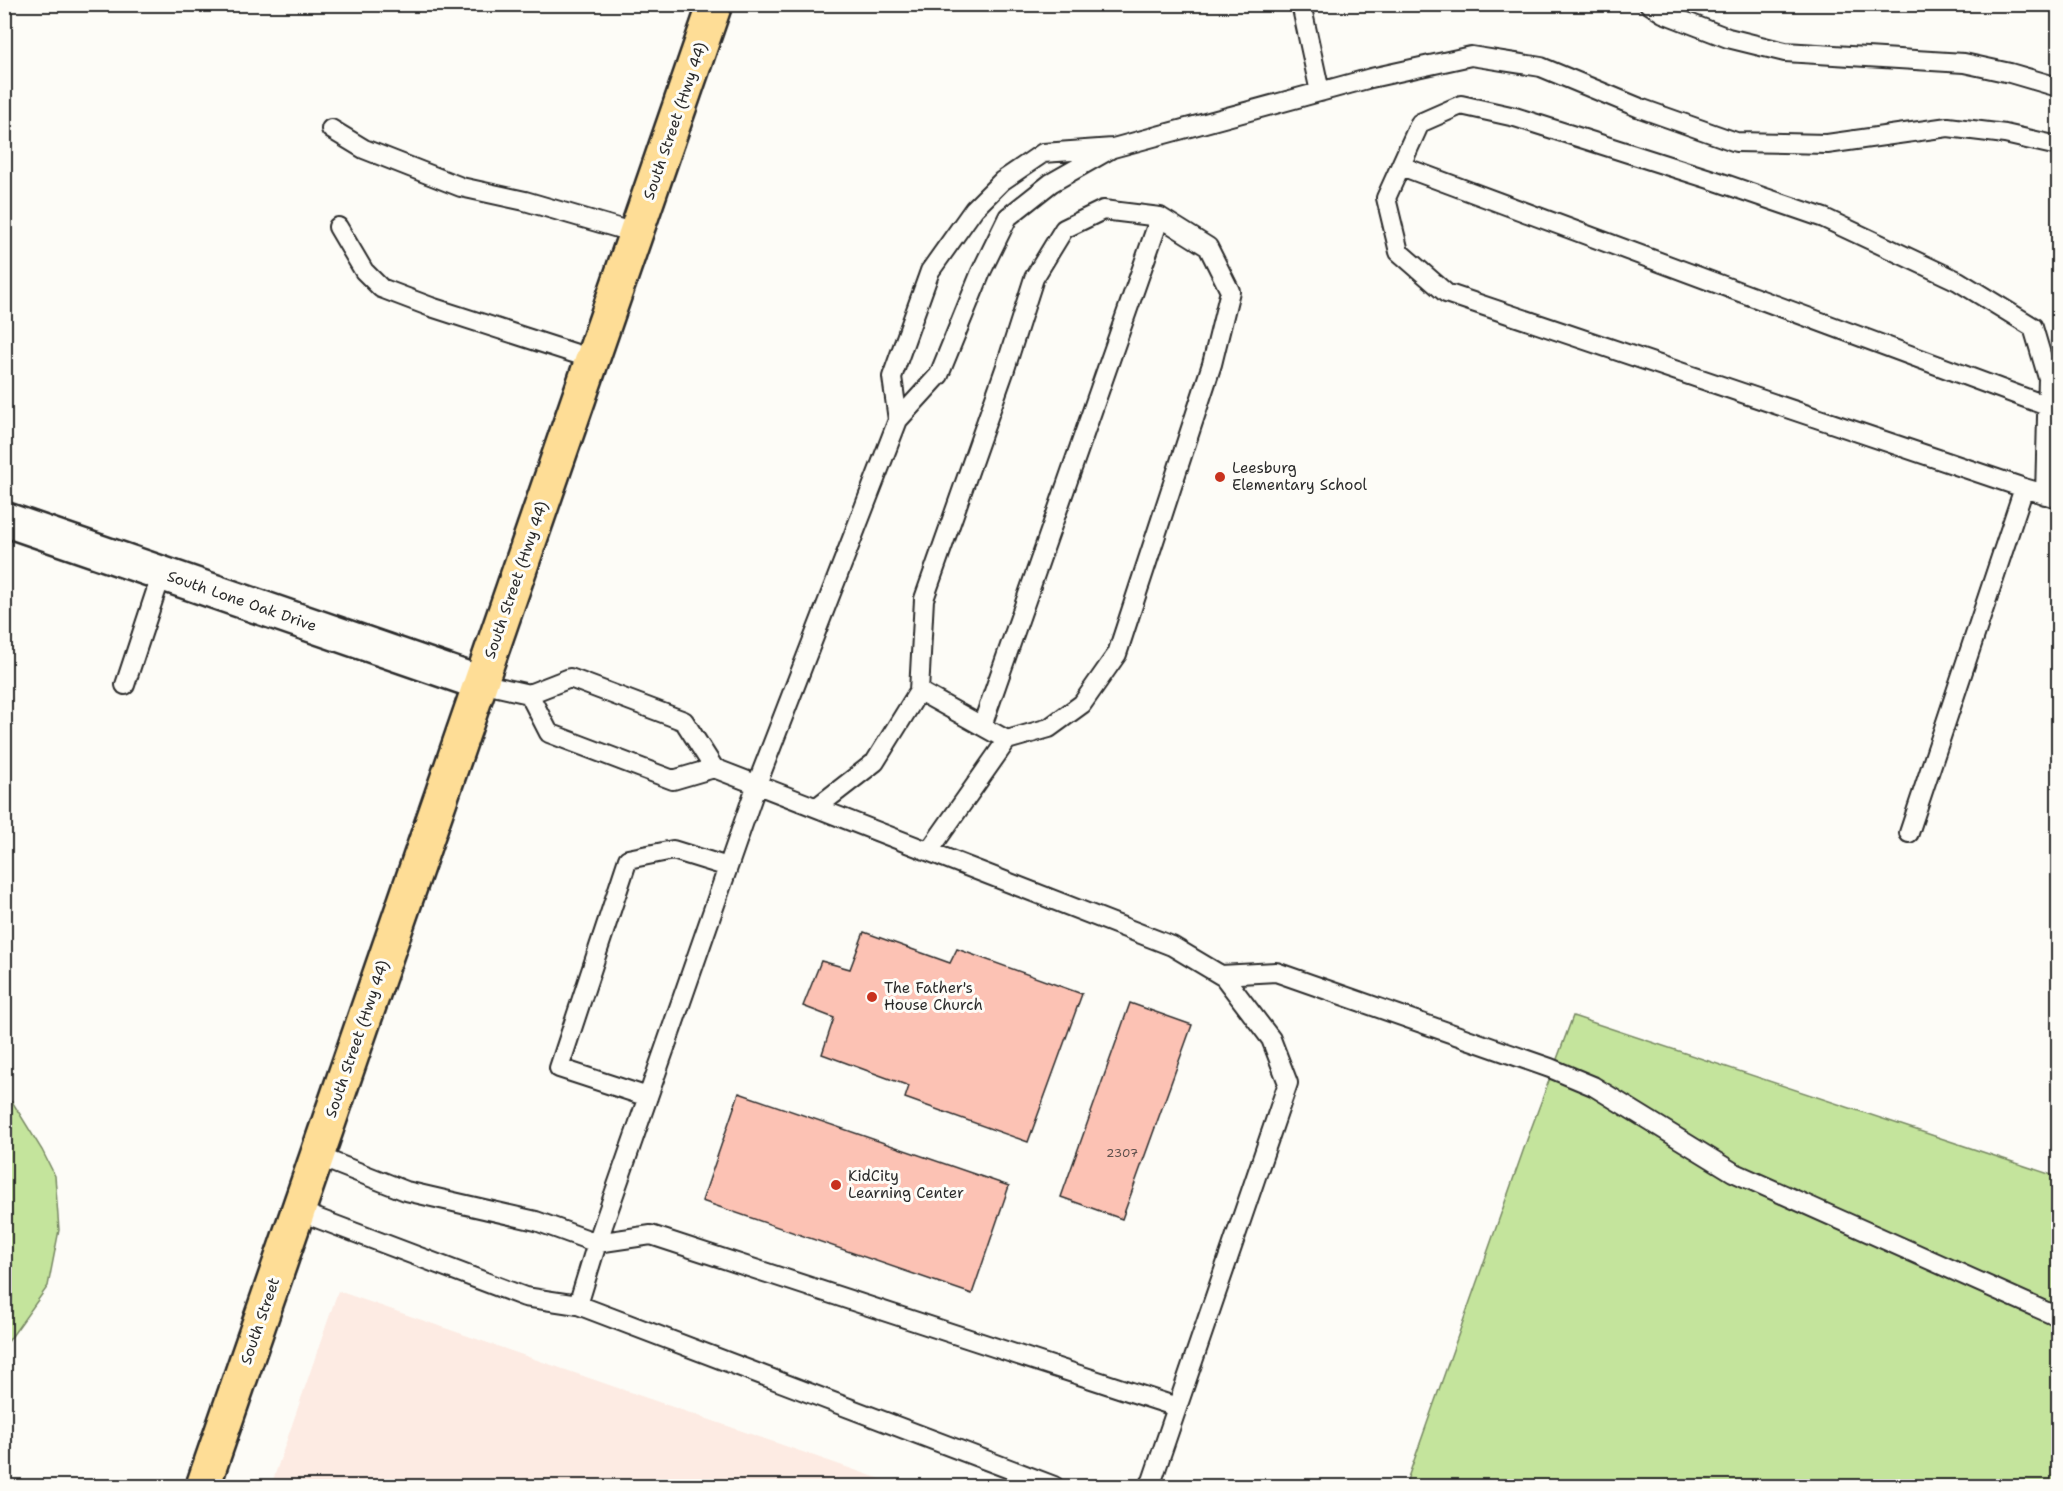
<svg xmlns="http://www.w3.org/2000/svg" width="2063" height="1491" font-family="'Shantell Sans',sans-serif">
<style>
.built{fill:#fdebe3}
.green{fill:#c4e49c;stroke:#788864;stroke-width:1.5}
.building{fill:#fcc2b4;stroke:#2b2b2b;stroke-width:1.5}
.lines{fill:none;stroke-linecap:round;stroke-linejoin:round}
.lane-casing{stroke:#2b2b2b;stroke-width:22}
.secondary-casing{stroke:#2b2b2b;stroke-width:38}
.primary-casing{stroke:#2b2b2b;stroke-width:38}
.lane{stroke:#fdfcf7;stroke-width:18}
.secondary{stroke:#fdfcf7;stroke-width:33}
.primary{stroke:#fedd96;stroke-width:33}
.poi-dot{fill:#c8321e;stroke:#fdfcf7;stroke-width:2}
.labels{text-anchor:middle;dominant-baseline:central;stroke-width:6;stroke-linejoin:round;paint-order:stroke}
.number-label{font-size:12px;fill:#5f514d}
.street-label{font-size:15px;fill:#2b2b2b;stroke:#fdfcf7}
.poi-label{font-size:15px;fill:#2b2b2b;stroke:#fdfcf7;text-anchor:start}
</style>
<rect width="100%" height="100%" fill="#fdfcf7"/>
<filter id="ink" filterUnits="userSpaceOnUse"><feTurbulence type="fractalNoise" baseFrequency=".0167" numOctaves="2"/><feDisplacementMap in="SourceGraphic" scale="12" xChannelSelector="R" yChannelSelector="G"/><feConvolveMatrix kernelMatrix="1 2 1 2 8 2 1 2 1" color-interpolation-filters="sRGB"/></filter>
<g filter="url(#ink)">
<path class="built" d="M338 1291 901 1486H271Z"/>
<path class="green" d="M1573 1016 2058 1177V1486H1405L1528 1137Z
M5 1097 13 1103 42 1150 55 1176 59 1230 48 1286 5 1346Z"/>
<path class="building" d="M864 932 950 963 957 949 1082 994 1028 1142 905 1098 909 1086 822 1054 834 1018 803 1006 821 961 850 969Z
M1130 1003 1192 1025 1122 1219 1061 1197Z
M739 1093 1009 1186 972 1294 702 1201Z"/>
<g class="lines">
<g class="lane-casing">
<path id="lane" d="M1301 4 1320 92
M1649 4 1663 13 1728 38 1785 52 1964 63 2010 73 2058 87
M331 129 364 149 461 187 525 201 635 233
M1401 166 2047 406
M338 227 364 271 381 288 431 307 592 359
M898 420 892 377 930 271 974 209 1002 181 1043 153 1113 148 1371 78 1471 56 1541 67 1640 108 1736 142 1827 144 1948 127 2005 134 2058 146
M2045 495 2048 378 2033 327 1958 281 1824 218 1716 181 1515 117 1461 105 1420 123 1386 198 1399 252 1446 293 2024 488 2058 498
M480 683 529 694 570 678 684 721 714 768
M125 685 162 573
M919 691 1007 740
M529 694 549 733 673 780 714 768 1172 946 1224 977 1271 1039 1288 1083 1152 1481 1148 1486
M982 726 1160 217
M817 807 875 762 919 691 924 599 1005 369 1034 278 1064 229 1103 210 1160 217 1208 247 1230 291 1212 364 1117 654 1082 704 1049 728 1007 740 929 851
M1909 833 2024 488
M1221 975 1276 972 1550 1068 1593 1086 1733 1172 2058 1317
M648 1097 559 1068 628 859 673 850 728 867
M317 1156 406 1191 536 1221 597 1243 651 1235 1177 1407
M298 1211 525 1297 578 1305 1054 1486
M578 1305 597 1243 757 784 898 420 939 375 981 272 1008 217 1051 183 1109 150"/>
</g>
<g class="secondary-casing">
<path id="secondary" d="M4 519 480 683"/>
</g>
<g class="primary-casing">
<path id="primary" d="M203 1486 715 4"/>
</g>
<use href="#lane" class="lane"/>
<use href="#secondary" class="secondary"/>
<use href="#primary" class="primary"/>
</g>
</g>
<g class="poi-dot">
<circle cx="1220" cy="477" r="6"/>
<circle cx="872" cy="997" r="6"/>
<circle cx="836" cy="1185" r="6"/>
</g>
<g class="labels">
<g class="number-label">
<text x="1122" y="1153">2307</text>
</g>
<g class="street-label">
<text transform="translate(675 121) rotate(-71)">South Street (Hwy 44)</text>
<text transform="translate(516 580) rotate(-71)">South Street (Hwy 44)</text>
<text transform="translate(242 601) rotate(19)">South Lone Oak Drive</text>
<text transform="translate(357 1039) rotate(-71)">South Street (Hwy 44)</text>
<text transform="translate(260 1321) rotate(-71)">South Street</text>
</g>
<g class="poi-label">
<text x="1232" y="468">Leesburg<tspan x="1232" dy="17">Elementary School</tspan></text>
<text x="884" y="988">The Father's<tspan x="884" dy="17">House Church</tspan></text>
<text x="848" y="1176">KidCity<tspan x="848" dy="17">Learning Center</tspan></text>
</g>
</g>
<rect width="2063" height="1491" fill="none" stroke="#fdfcf7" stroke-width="24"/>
<rect x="12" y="12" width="2039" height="1467" fill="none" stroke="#2b2b2b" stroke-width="2" filter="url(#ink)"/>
</svg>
